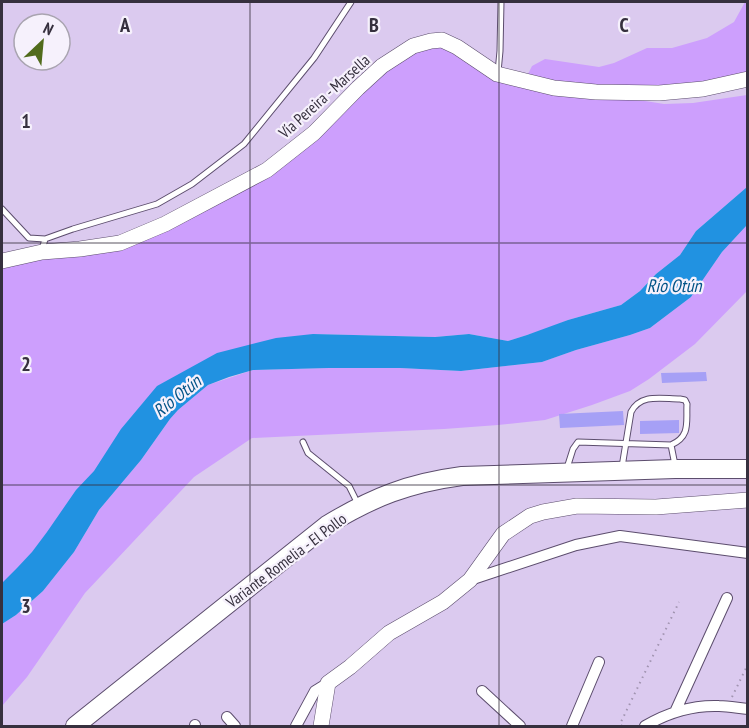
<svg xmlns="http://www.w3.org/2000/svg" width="749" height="728" font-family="'PT Sans Narrow',sans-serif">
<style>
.green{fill:#cd9ffd}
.water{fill:#2192e1}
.building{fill:#a6a0f6}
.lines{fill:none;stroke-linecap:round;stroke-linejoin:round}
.service-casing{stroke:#5c4d6d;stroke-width:7}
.minor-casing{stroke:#5c4d6d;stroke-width:12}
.secondary-casing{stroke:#5c4d6d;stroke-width:16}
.trunk-casing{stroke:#5c4d6d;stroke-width:20}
.path{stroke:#a194b0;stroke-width:2;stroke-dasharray:1.5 4.5;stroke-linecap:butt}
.service{stroke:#fff;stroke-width:5}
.minor{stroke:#fff;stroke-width:10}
.secondary{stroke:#fff;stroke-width:15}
.trunk{stroke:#fff;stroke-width:18}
.grid{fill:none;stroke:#36303e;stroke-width:1.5;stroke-opacity:0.55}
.labels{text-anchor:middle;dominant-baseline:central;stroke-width:4.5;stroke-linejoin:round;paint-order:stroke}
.street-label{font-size:16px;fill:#36303e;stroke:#f6f1fc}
.water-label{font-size:18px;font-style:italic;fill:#025387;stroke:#f6f1fc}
.grid-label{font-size:20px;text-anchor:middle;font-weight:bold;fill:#36303e;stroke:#f6f1fc;stroke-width:4.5;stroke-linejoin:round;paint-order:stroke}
</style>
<rect width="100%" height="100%" fill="#dbcaef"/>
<path class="green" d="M745 2H747V79L659 93 526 78 532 66 545 59 599 67 614 63 647 48H672L707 38 734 22Z
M429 41 523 88 584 99 639 100 664 104 693 103 747 95V187L696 231 680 255 656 274 640 291 621 305 568 320 546 329 508 341 469 334 435 337 313 334 143 403 2 603V260L120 243 267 170 393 59Z
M747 225V291L695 344 649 379 630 391 592 405 545 420 498 425 444 429 252 438 194 477 85 593 27 677 2 706V624L16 615 43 591 74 552 99 510 141 460 170 419 178 410 208 385 253 370 329 368H400L461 371 542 362 576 350 630 335 650 328 691 297 722 252Z"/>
<path class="water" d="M747 187V225L722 252 691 297 650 328 630 335 576 350 542 362 461 371 400 368H329L253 370 229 377 208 385 178 410 170 419 141 460 99 510 74 552 43 591 16 615 2 624V583L17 568 32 552 47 532 76 490 94 471 121 429 157 386 217 353 276 338 313 334 435 337 469 334 508 341 527 335 568 320 621 305 640 291 656 274 680 255 696 231Z"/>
<path class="building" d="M706 372 707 381 662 383 661 373Z
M623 411 624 425 560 428 559 414Z
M679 420V433L640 434V421Z"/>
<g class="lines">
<g class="service-casing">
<path id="service" d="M498 72 500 51 501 2
M2 209 29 238 45 239 42 250
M45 239 73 229 157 204 192 184 244 144 314 58 351 2
M303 442 308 453 349 486 358 504
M622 467 631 412C641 393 662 399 680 399L685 400 687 404C686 422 691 436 671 445L675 465
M567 468 573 449 578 442 671 445"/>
</g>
<g class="minor-casing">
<path id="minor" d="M470 580 576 545 620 536 748 553
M482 691 520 726
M675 712 727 598
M227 717 235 726
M195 725V726
M296 726 315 691 328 683
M572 726 599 662
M645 726C667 713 692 705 719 706 728 706 738 708 748 709"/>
</g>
<g class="secondary-casing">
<path id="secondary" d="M2 261 42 252 80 249 120 243 165 224 267 170 314 133 358 88 382 66 413 46 431 41 442 40 457 47 497 74 554 88 596 92 659 93 703 89 748 79
M321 726 328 683 350 667 389 633 443 602 470 580 503 534 530 516 543 512 577 506 656 507 748 500"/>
</g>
<g class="trunk-casing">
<path id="trunk" d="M75 726 327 525C373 497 409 483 462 476L675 469H748"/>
</g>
<path class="path" d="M732 697 748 664
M622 726 620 724 679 602"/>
<use href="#service" class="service"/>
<use href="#minor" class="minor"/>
<use href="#secondary" class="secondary"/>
<use href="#trunk" class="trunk"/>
</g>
<path class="grid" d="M250 2V726M499 2V726M2 243H748M2 485H748"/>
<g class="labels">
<g class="street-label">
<text transform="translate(324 96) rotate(-42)">Vía Pereira - Marsella</text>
<text transform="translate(286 560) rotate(-37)">Variante Romelia - El Pollo</text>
</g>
<g class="water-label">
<text x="674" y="285">Río Otún</text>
<text transform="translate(177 396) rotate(-39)">Río Otún</text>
</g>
</g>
<g class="grid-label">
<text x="125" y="32">A</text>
<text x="374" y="32">B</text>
<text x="624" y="32">C</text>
<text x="26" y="128">1</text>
<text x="26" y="371">2</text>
<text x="26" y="613">3</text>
</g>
<rect width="749" height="728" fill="none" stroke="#36303e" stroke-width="6"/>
<g transform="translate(42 42) rotate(26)"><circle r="28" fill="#f6f1fc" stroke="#a9a4b0" stroke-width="1.5"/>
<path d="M0-4.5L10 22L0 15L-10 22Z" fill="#516b1c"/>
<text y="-9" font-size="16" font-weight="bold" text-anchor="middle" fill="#36303e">N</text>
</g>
</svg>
